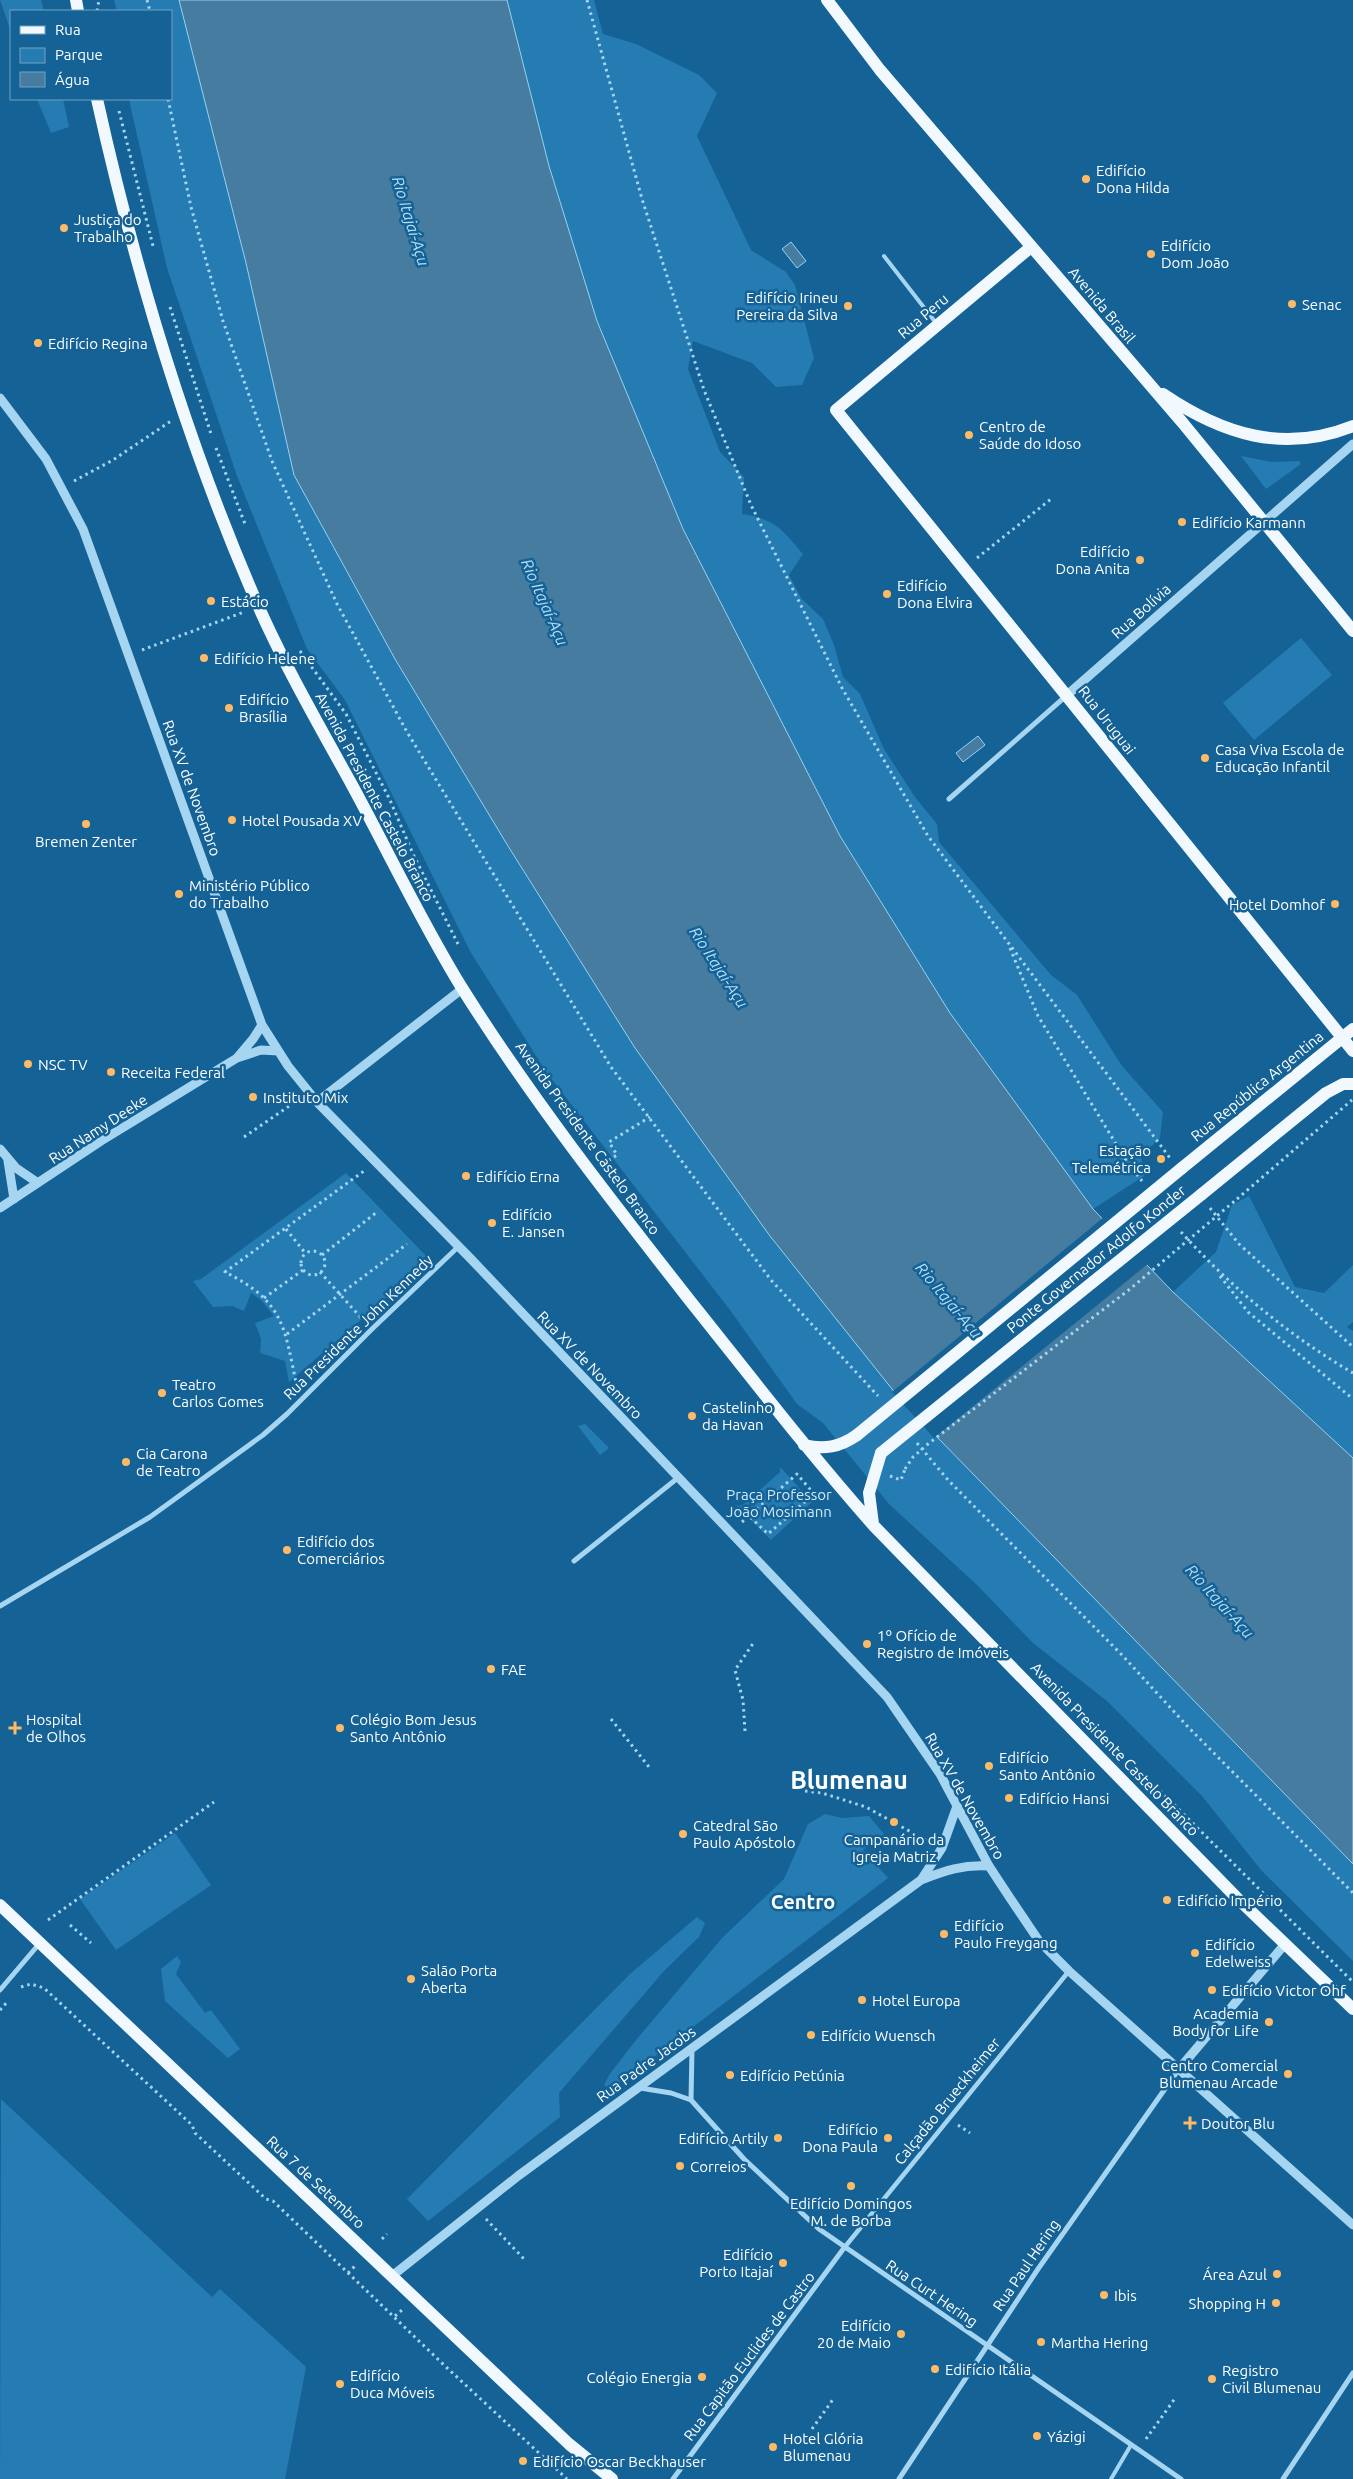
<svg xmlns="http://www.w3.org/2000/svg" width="1353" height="2479" font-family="Ubuntu,sans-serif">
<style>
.green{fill:#247cb3}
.water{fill:#457ca0;stroke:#99d2f4}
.pier{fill:#156296}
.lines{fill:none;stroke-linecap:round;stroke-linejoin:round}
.path{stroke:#a6d5f2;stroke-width:3;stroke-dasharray:2.5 4;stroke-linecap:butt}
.service{stroke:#a6d5f2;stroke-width:4}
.pedestrian{stroke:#a6d5f2;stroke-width:4.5}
.minor{stroke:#a6d5f2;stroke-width:5}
.tertiary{stroke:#a6d5f2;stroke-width:9}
.primary{stroke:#f1f9ff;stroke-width:12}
.path-bridge{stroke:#a6d5f2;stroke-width:3;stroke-dasharray:2.5 4;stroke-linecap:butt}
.primary-bridge{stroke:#f1f9ff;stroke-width:12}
.poi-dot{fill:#ffba67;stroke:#156296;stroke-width:2}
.labels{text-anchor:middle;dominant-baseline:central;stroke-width:5;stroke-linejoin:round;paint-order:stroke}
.poi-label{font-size:15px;fill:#fff;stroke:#156296;text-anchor:start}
.street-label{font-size:15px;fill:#fff;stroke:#156296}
.park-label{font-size:15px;fill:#ceeafc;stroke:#156296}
.water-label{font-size:16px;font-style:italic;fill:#b3def8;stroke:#156296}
.district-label{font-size:20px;font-weight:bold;fill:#fff;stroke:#156296}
.town-label{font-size:25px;font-weight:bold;fill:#fff;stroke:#156296}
</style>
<rect width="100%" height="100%" fill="#156296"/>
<path class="green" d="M0 0H41L44 11H11V32Z
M114 0H179L246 263 294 475 395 659 508 846 635 1048 900 1399 1353 1864V1961L1261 1870 1202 1796 1107 1701 1033 1643 977 1585 889 1504 823 1423 797 1404 730 1310 547 1073 471 953 345 700 307 649 237 476 167 268 130 104V99H171V11H117Z
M507 0H594L603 34 636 44 699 75 717 93 697 136 751 250 786 272 795 285 814 358 802 385 776 387 752 363 693 341 688 369 720 452 744 477 742 514C775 519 782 529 803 554L789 575 801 598 823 619 834 645 843 677 860 694 884 749 915 797 937 824 939 842 1051 975 1077 995 1122 1066 1163 1112 1160 1138 1141 1156 1144 1176 1093 1209 950 1013 840 836 683 529 597 321 549 166Z
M37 99H63L69 127 51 133Z
M1241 456 1272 462 1299 461 1301 464 1266 489Z
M1301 638 1332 675 1254 740 1223 703Z
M346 1173 430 1260 289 1382 285 1361 260 1353 261 1339 255 1323 274 1316 261 1300 251 1293 244 1311 232 1306 213 1307 193 1281 201 1279Z
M1249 1196 1295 1287 1324 1293 1353 1265V1322L1347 1327 1353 1331V1458L1173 1292 1216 1252 1232 1205Z
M585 1424 609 1448 600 1455 578 1426Z
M780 1467 812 1502 771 1540 736 1505 741 1506 745 1503 780 1472Z
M825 1814 842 1818 869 1816 884 1834 863 1850 888 1878 621 2082 609 2088 604 2085 609 2075 636 2040 723 1937 784 1879 808 1824Z
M175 1833 211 1885 116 1950 80 1899Z
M697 1917 705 1923 699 1937 664 1971 559 2093 560 2117 428 2221 407 2199 630 1974Z
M177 1956 181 1962 176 1974 205 2013 211 2010 240 2049 228 2058 165 2001 161 1969Z
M1 2099 212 2297 220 2289 306 2367 285 2479H0Z"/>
<path class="water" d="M179 0H507L549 166 597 321 683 529 840 836 950 1013 1093 1209 1173 1292 1353 1458V1864L900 1399 770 1236 635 1048 508 846 395 659 294 475 246 263Z
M791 242 806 261 797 268 782 249Z
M978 736 985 745 963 762 956 753Z"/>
<path class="pier" d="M1104 1217 1149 1263 934 1438 892 1392Z"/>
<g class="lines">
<path class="path" d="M147 0 150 11
M587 0 642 199 704 390 751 505 842 688 928 836 1170 1158
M97 11 99 0
M168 99 191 207 223 321 272 461 337 604 407 732 611 1067 771 1280 878 1396
M119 111 153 246
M170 307 212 437
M216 448 245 524
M74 481 113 460 171 421
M977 558 1051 499
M142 650 244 612
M300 651 346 714 390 800 413 854 458 944
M1010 948 1038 1016 1127 1162 1142 1181
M244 1137 298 1100
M603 1164 617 1155 609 1142 650 1117
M1237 1199 1352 1100
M1210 1208 1239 1244 1353 1347
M286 1229 306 1254
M1181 1232C1231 1287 1288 1335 1353 1373
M301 1263a12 12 0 1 1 24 0a12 12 0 1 1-24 0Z
M322 1255 377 1212
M320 1272 363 1320
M1220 1276 1248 1312 1353 1399
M264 1298 303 1270
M287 1334 407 1244
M297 1387C284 1327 285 1302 225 1272L364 1171
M917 1443 948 1480 1122 1655 1189 1728 1353 1893
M890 1476 901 1480 905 1469
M742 1522 797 1474 814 1494 768 1534 749 1516
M611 1719 649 1767
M745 1731 743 1700 735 1670 754 1642
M1137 1768 1353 1982
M805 1791 822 1793 866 1807 929 1842
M48 1920 214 1802
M70 1925 91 1943
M21 1987 31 1984 44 1988 192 2125 195 2133 266 2199 273 2201 445 2366 567 2479
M0 2010 8 2001
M958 2125 970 2133
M486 2219 525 2260
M382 2239 387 2234
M348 2273 356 2265
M395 2316 402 2310
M812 2429 834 2398
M1146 2439 1176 2397"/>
<path class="service" d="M884 256 936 323
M1111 2479 1131 2445"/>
<path class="pedestrian" d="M844 2248 1069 1971"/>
<path class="minor" d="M949 799 1066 696
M574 1561 679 1477
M0 1606 150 1517 263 1435 287 1414 372 1329 458 1247
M0 1990 39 1944
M640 2088 671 2093 691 2100 744 2159 819 2229 1181 2479
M691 2100 692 2049
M673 2479 844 2248
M899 2479 1038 2269 1179 2069
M1283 2479 1353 2373"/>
<path class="tertiary" d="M0 398 46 459 83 529 262 1025 288 1066 317 1102 471 1259 887 1697 940 1774 989 1866 1010 1898 1039 1941 1069 1971 1353 2225
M1066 696 1353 444
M237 1058 253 1039 262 1025
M317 1102 462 989
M0 1149 16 1168 38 1183
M8 1161 14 1199
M0 1208 101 1141 237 1058 261 1050 278 1051
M921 1880 942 1848 957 1806
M1179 2069 1285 1944
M392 2276 518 2176 921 1880C944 1871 964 1864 989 1866"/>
<path class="primary" d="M76 0 78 11
M827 0 880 70 1182 422 1353 631
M97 99C134 266 183 430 250 587 279 656 316 720 352 785 389 853 422 923 462 988 531 1098 611 1200 691 1302 751 1377 810 1454 874 1526L1236 1897 1353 2009
M1031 247 836 410 1353 1051
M1163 394C1222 434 1283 454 1353 426
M1182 1168 1353 1029
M1202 1194 1326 1093 1343 1084H1353
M804 1445C824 1450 840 1447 857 1435
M873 1524 869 1493 881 1453
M0 1905 569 2444 612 2479"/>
<path class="path-bridge" d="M905 1469 913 1457 928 1444 1130 1289 1237 1199"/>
<path class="primary-bridge" d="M857 1435 1182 1168
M881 1453 1202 1194"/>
</g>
<g class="poi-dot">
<circle cx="1086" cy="179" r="5"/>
<circle cx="64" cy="228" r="5"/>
<circle cx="1151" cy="254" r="5"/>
<circle cx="1292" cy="304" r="5"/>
<circle cx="848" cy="306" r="5"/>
<circle cx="38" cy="343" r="5"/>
<circle cx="969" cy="435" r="5"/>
<circle cx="1182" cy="522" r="5"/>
<circle cx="1140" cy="560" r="5"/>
<circle cx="887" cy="594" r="5"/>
<circle cx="211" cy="601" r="5"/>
<circle cx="204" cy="658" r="5"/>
<circle cx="229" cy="708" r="5"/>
<circle cx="1205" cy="758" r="5"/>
<circle cx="232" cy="820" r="5"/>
<circle cx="86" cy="824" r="5"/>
<circle cx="179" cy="894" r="5"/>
<circle cx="1335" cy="904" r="5"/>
<circle cx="28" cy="1064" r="5"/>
<circle cx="111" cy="1072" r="5"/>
<circle cx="253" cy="1097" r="5"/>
<circle cx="1161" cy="1159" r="5"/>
<circle cx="466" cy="1176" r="5"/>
<circle cx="492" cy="1223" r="5"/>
<circle cx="162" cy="1393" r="5"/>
<circle cx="692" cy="1416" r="5"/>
<circle cx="126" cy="1462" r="5"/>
<circle cx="287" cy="1550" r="5"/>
<circle cx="867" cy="1644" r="5"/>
<circle cx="491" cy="1669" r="5"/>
<path d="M12.5 1720.5h5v5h5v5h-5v5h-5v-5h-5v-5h5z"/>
<circle cx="340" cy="1728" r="5"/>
<circle cx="989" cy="1766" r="5"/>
<circle cx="1009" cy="1798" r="5"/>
<circle cx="894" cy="1822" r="5"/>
<circle cx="683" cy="1834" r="5"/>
<circle cx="1167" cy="1900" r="5"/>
<circle cx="944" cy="1934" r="5"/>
<circle cx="1195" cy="1953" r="5"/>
<circle cx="411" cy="1979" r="5"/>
<circle cx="1212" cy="1990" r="5"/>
<circle cx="862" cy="2000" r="5"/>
<circle cx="1269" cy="2022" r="5"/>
<circle cx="811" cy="2035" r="5"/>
<circle cx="1288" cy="2074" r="5"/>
<circle cx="730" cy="2075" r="5"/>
<path d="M1187.5 2115.5h5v5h5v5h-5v5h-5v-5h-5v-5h5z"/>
<circle cx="778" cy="2138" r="5"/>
<circle cx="888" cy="2138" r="5"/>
<circle cx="680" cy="2166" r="5"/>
<circle cx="851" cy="2186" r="5"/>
<circle cx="783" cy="2263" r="5"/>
<circle cx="1277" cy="2274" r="5"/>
<circle cx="1104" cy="2295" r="5"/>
<circle cx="1276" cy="2303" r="5"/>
<circle cx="901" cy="2334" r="5"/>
<circle cx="1041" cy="2342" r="5"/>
<circle cx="935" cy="2369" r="5"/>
<circle cx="702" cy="2377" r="5"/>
<circle cx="1212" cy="2379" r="5"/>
<circle cx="340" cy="2384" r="5"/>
<circle cx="1037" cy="2436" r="5"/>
<circle cx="773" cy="2447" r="5"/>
<circle cx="523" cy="2461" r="5"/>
</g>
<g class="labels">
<g class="poi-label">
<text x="1096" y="170">Edifício<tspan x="1096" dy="17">Dona Hilda</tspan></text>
<text x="74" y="219">Justiça do<tspan x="74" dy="17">Trabalho</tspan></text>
<text x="1161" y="245">Edifício<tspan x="1161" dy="17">Dom João</tspan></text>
<text x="838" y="297" text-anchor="end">Edifício Irineu<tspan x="838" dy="17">Pereira da Silva</tspan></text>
<text x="1302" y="304">Senac</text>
<text x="48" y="343">Edifício Regina</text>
<text x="979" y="426">Centro de<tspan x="979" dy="17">Saúde do Idoso</tspan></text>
<text x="1192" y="522">Edifício Karmann</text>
<text x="1130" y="551" text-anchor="end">Edifício<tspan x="1130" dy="17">Dona Anita</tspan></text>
<text x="897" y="585">Edifício<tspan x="897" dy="17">Dona Elvira</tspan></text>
<text x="221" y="601">Estácio</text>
<text x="214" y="658">Edifício Helene</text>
<text x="239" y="699">Edifício<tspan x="239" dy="17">Brasília</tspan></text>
<text x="1215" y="749">Casa Viva Escola de<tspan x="1215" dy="17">Educação Infantil</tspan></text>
<text x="242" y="820">Hotel Pousada XV</text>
<text x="86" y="841" text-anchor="middle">Bremen Zenter</text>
<text x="189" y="885">Ministério Público<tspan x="189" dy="17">do Trabalho</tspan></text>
<text x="1325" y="904" text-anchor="end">Hotel Domhof</text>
<text x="38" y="1064">NSC TV</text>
<text x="121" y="1072">Receita Federal</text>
<text x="263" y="1097">Instituto Mix</text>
<text x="1151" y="1150" text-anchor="end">Estação<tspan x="1151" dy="17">Telemétrica</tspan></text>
<text x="476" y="1176">Edifício Erna</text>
<text x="502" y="1214">Edifício<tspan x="502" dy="17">E. Jansen</tspan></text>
<text x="172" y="1384">Teatro<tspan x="172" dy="17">Carlos Gomes</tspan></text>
<text x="702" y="1407">Castelinho<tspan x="702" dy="17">da Havan</tspan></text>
<text x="136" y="1453">Cia Carona<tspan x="136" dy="17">de Teatro</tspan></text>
<text x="297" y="1541">Edifício dos<tspan x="297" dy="17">Comerciários</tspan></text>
<text x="877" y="1635">1º Ofício de<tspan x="877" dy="17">Registro de Imóveis</tspan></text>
<text x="501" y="1669">FAE</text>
<text x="26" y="1719">Hospital<tspan x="26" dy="17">de Olhos</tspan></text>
<text x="350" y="1719">Colégio Bom Jesus<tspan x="350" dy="17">Santo Antônio</tspan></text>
<text x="999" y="1757">Edifício<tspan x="999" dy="17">Santo Antônio</tspan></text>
<text x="1019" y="1798">Edifício Hansi</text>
<text x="693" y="1825">Catedral São<tspan x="693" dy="17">Paulo Apóstolo</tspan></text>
<text x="894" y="1839" text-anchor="middle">Campanário da<tspan x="894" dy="17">Igreja Matriz</tspan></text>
<text x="1177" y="1900">Edifício Império</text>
<text x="954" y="1925">Edifício<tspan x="954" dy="17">Paulo Freygang</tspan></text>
<text x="1205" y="1944">Edifício<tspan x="1205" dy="17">Edelweiss</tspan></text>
<text x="421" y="1970">Salão Porta<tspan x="421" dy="17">Aberta</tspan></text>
<text x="1222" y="1990">Edifício Victor Ohf</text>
<text x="872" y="2000">Hotel Europa</text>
<text x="1259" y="2013" text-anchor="end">Academia<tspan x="1259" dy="17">Body for Life</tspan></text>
<text x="821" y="2035">Edifício Wuensch</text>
<text x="1278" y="2065" text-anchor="end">Centro Comercial<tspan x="1278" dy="17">Blumenau Arcade</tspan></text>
<text x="740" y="2075">Edifício Petúnia</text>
<text x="1201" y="2123">Doutor Blu</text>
<text x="878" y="2129" text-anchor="end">Edifício<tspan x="878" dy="17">Dona Paula</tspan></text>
<text x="768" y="2138" text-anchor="end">Edifício Artily</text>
<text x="690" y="2166">Correios</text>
<text x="851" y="2203" text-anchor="middle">Edifício Domingos<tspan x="851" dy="17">M. de Borba</tspan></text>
<text x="773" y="2254" text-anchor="end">Edifício<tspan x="773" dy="17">Porto Itajaí</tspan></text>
<text x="1267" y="2274" text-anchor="end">Área Azul</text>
<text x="1114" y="2295">Ibis</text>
<text x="1266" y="2303" text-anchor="end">Shopping H</text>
<text x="891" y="2325" text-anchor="end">Edifício<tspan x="891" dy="17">20 de Maio</tspan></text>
<text x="1051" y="2342">Martha Hering</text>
<text x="945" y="2369">Edifício Itália</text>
<text x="1222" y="2370">Registro<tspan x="1222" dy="17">Civil Blumenau</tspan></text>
<text x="350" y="2375">Edifício<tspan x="350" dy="17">Duca Móveis</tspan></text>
<text x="692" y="2377" text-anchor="end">Colégio Energia</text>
<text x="1047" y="2436">Yázigi</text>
<text x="783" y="2438">Hotel Glória<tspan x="783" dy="17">Blumenau</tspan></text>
<text x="533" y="2461">Edifício Oscar Beckhauser</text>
</g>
<g class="street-label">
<text transform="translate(1102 305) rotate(50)">Avenida Brasil</text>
<text transform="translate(923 316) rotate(-40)">Rua Peru</text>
<text transform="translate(1141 611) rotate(-42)">Rua Bolívia</text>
<text transform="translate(1107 720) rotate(52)">Rua Uruguai</text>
<text transform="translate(192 788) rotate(70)">Rua XV de Novembro</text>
<text transform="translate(375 797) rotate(62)">Avenida Presidente Castelo Branco</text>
<text transform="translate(1257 1086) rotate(-39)">Rua República Argentina</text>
<text transform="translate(98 1129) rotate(-33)">Rua Namy Deeke</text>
<text transform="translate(588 1138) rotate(54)">Avenida Presidente Castelo Branco</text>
<text transform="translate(1096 1259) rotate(-39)">Ponte Governador Adolfo Konder</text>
<text transform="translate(358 1327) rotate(-44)">Rua Presidente John Kennedy</text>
<text transform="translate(590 1365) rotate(46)">Rua XV de Novembro</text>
<text transform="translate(1115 1749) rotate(46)">Avenida Presidente Castelo Branco</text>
<text transform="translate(965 1796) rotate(60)">Rua XV de Novembro</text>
<text transform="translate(646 2064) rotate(-36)">Rua Padre Jacobs</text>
<text transform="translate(947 2101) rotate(-51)">Calçadão Brueckheimer</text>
<text transform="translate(316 2182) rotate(43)">Rua 7 de Setembro</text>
<text transform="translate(1026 2265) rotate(-56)">Rua Paul Hering</text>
<text transform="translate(932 2293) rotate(34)">Rua Curt Hering</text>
<text transform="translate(749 2356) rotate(-53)">Rua Capitão Euclides de Castro</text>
</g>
<g class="park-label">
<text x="779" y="1494">Praça Professor<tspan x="779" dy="17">João Mosimann</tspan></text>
</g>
<g class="water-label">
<text transform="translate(411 221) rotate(73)">Rio Itajaí-Açu</text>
<text transform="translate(545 602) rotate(66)">Rio Itajaí-Açu</text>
<text transform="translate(719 967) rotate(57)">Rio Itajaí-Açu</text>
<text transform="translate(949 1300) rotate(50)">Rio Itajaí-Açu</text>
<text transform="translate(1220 1601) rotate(48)">Rio Itajaí-Açu</text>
</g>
<g class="district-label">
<text x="803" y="1901">Centro</text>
</g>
<g class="town-label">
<text x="849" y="1780">Blumenau</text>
</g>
</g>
<rect x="10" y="10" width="162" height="90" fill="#156296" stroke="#73a1c0"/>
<rect x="20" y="26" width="25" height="8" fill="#f1f9ff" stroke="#73a1c0"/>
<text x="55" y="35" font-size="15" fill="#ffffff">Rua</text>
<rect x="20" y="48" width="25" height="15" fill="#247cb3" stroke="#73a1c0"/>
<text x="55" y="60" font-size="15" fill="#ffffff">Parque</text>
<rect x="20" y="72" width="25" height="15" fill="#457ca0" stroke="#73a1c0"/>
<text x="55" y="85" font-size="15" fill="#ffffff">Água</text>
</svg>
